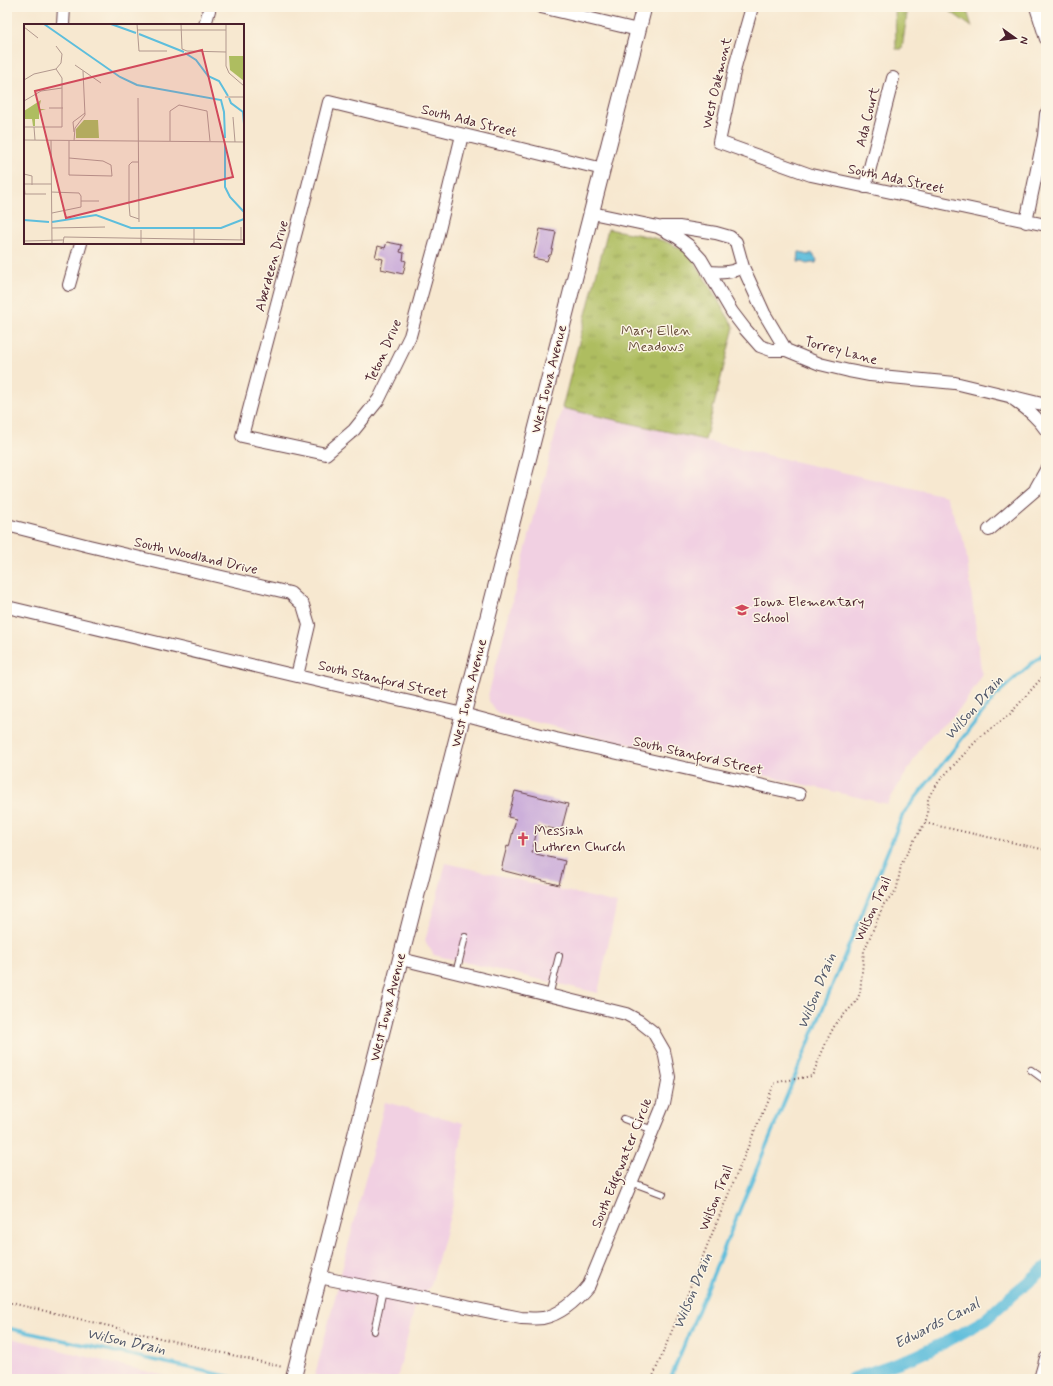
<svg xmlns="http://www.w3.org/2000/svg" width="1053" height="1386" font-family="Mynerve,sans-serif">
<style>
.built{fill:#f1d0e2}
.park{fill:url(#park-tufts);stroke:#7c6e46}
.water{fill:url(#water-ripples);stroke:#546e84}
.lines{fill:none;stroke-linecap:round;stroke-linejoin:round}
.stream{stroke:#5ebedc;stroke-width:3.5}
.canal{stroke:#5ebedc;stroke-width:12}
.building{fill:#ccafda}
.service-casing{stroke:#643d44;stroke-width:8}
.minor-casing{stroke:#643d44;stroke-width:14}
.tertiary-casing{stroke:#643d44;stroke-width:17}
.path{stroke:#643d44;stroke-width:2;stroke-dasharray:1 3;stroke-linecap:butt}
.service{stroke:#fff;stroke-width:6}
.minor{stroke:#fff;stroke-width:12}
.tertiary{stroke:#fff;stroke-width:15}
.labels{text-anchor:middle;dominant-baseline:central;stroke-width:3;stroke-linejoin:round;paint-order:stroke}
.street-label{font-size:14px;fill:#4a1f2b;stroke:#fcf5e5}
.park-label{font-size:14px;fill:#684e3b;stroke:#fcf5e5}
.poi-label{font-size:14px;fill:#4a1f2b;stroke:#fcf5e5;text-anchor:start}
.water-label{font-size:15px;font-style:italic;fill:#515769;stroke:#fcf5e5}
.inset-river{fill:none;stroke:#5ebedc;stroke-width:2}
.inset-road{fill:none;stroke:#b2988e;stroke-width:1}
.view{fill:#d1495b;fill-opacity:0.15;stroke:#d1495b;stroke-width:2}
.inset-edge{fill:none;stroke:#4a1f2b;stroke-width:2}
</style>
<defs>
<pattern id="park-tufts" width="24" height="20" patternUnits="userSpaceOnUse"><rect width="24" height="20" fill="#aebd60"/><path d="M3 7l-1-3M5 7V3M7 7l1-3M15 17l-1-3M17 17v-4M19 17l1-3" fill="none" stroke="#90994f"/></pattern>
<pattern id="water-ripples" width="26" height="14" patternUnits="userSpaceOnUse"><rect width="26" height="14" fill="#5ebedc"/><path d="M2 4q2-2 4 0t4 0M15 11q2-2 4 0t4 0" fill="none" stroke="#509ab3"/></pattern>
</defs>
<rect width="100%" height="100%" fill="#fcf5e5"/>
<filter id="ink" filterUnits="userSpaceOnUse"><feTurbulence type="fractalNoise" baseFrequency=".025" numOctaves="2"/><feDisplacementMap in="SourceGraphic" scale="8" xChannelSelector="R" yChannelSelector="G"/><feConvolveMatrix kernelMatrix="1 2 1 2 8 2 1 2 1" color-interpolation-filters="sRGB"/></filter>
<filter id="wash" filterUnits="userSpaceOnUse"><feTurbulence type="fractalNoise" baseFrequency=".012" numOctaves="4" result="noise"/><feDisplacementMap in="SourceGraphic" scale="16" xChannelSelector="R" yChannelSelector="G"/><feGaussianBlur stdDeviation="0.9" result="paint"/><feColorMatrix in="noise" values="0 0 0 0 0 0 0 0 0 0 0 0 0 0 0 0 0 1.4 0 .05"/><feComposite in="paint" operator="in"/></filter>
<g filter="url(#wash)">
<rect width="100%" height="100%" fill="#f7e8d0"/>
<path class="built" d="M562 408 946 496 965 544 982 676 963 705 953 716 926 740 887 804 500 714 495 710 489 701 488 696Z
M446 863 617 903 598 993 434 955 425 941Z
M385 1102 463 1123 454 1201 431 1285 415 1306 397 1379H314Z
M7 1337 177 1379H7Z"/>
<path class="park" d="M895 7H908L902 49H896Z
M944 7H966L972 27Z
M608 229C629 233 663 237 681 249 687 253 692 258 696 264L734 327 705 440 562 408Z"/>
<path class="water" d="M799 252H801L807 255 812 253 817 260 816 263H811L807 264 803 262H798Z"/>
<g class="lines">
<path class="stream" d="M7 1328 240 1379
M670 1379 903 814 997 694 1046 651"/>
<path class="canal" d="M852 1379 914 1357 944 1343 985 1320 1011 1296 1046 1267"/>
</g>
<g id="blocks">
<path class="building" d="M540 229 556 232 551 255H549L547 261 533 258Z
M387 242 402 245 400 252 404 253 403 260 406 261 403 274 381 269 383 259 375 257 378 246 385 248Z
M515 791 568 804 561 831 538 825 532 853 565 861 559 885 501 870 507 846 509 847 516 819 508 817Z"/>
</g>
</g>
<g filter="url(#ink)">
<use href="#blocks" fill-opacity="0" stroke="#643d44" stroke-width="1"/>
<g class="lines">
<g class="service-casing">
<path id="service" d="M456 973 465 937
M549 996 559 956
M1031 1070 1046 1081
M624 1119 653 1130
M631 1182 663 1194
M374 1331 383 1290"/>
</g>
<g class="minor-casing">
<path id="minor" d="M541 7 638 30
M752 7 736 63 719 142 811 175 1046 225
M1036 7 1046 39
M63 25 64 7
M205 25 210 7
M462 135 437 238 410 336 379 399 354 430 326 454 242 436 306 194 329 102 603 169
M865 187 893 78
M592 213 658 227 677 237 688 245 701 259 732 312 745 329 760 346 771 350H786L820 364 849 371 870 375 955 383 1046 405
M1026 222 1044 136 1046 114
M662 227H679L716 233 730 237 736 242 743 267 764 313 786 350
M708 272C721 273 731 273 743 267
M69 285 81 243
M1012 398C1025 408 1037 416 1046 430
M1036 488 1046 470
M7 525 89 546 290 593 303 605 309 625 297 676
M989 530 1046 481
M7 607 297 676 463 714 556 739 799 794
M319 1277 521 1318C528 1318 536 1319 543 1318 562 1314 577 1300 589 1285L664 1103 669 1077 664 1051 653 1032 639 1021 626 1014 401 959
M1040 1379 1046 1358"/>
</g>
<g class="tertiary-casing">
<path id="tertiary" d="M293 1379 644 7"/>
</g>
<path class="path" d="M925 823 1046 850
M7 1302 283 1367
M652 1379 774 1084 778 1082 812 1076 828 1038 836 1023 856 1002 860 993 864 951 884 904 894 893 897 888 901 865 911 845 925 823 927 816 928 799 931 793 940 780 980 737 1010 714 1046 673"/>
<use href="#service" class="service"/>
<use href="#minor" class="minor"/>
<use href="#tertiary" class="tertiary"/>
</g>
</g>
<defs>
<g id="school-bare" transform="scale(1.08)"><path d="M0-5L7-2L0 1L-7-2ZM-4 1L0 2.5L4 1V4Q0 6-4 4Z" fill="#d1495b" stroke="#fcf5e5" stroke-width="2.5" paint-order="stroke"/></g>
<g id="church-bare" transform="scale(1.08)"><path d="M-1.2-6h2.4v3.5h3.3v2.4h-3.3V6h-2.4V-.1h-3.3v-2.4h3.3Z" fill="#d1495b" stroke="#fcf5e5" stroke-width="2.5" paint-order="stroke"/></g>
</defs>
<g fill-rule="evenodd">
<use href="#school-bare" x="742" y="610"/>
<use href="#church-bare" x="523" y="839"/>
</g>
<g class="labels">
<g class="street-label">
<text transform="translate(717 83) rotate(-77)">West Oakmont</text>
<text transform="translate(868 117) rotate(-76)">Ada Court</text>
<text transform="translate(469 121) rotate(14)">South Ada Street</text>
<text transform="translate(896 179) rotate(12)">South Ada Street</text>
<text transform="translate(272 266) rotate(-75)">Aberdeen Drive</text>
<text transform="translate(384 351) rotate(-66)">Teton Drive</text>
<text transform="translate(841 351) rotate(15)">Torrey Lane</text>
<text transform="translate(549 379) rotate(-76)">West Iowa Avenue</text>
<text transform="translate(196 556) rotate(13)">South Woodland Drive</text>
<text transform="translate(383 680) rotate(13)">South Stanford Street</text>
<text transform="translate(469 693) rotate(-76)">West Iowa Avenue</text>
<text transform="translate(698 756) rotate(13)">South Stanford Street</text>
<text transform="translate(873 909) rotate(-65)">Wilson Trail</text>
<text transform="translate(388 1007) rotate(-76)">West Iowa Avenue</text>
<text transform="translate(622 1163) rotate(-68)">South Edgewater Circle</text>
<text transform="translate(716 1198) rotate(-68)">Wilson Trail</text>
</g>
<g class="park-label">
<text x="656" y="331">Mary Ellen<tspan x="656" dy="16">Meadows</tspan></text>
</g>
<g class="poi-label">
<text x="753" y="602">Iowa Elementary<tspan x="753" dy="16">School</tspan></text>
<text x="534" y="831">Messiah<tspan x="534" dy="16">Luthren Church</tspan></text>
</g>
<g class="water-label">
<text transform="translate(974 708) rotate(-49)">Wilson Drain</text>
<text transform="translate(817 991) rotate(-68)">Wilson Drain</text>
<text transform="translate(693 1291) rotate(-68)">Wilson Drain</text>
<text transform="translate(937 1324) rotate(-27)">Edwards Canal</text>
<text transform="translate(126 1342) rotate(12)">Wilson Drain</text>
</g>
</g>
<g transform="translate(24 24)">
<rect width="220" height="220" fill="#f7e8d0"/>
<path d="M17 76 15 85H22L15 87V95H11V102H9L8 95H0V87ZM60 96H74L75 114H52V105Z" fill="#aebd60"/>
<path d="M205 32H220V57L206 46Z" fill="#aebd60"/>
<path class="inset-river" d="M20 0 96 53 113 61 197 76 200 88 201 114M87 0 112 9M115 10 160 28M161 29 172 36 184 52 195 57 204 72M205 74 207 79 219 88 220 100M201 120V163L206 173 220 188M0 196 25 198M28 198 72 191 107 204H197L220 195"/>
<path class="inset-road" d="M113 0 115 27H143M157 0 158 25 163 27 202 28M202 0V42L205 49 220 62M0 3 14 14M114 6H202M51 41 77 59M32 45 37 39 38 30 32 22M0 56 10 50 32 45M201 73H220M114 74 115 198M0 77 17 67 38 64M25 84H39M209 93 211 118M0 103H38V54L32 45M10 103 11 116M50 108 49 98 61 89M0 116 220 118M27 116 28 220M45 117V151L88 152 87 141 79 137 45 134M50 117 51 104 61 91 59 47M146 117V87L155 81 183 87 186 117M115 138H108L105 141V180L106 192 115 195M0 150 8 152V161M0 160 1 170H22M0 160H28M27 168 55 169 57 172V183L28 189M57 177H75M28 204 81 203M170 205V220M117 206V220M217 216V203M0 217 39 216M39 220 40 213 220 216"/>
<path class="view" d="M178 26 209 153 42 194 11 67Z"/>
<rect width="220" height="220" class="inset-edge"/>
</g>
<rect width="1053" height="1386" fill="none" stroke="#fcf5e5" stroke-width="24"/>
<g transform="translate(1015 38) rotate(104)" stroke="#fcf5e5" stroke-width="3" paint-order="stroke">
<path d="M0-3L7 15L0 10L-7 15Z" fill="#4a1f2b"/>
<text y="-6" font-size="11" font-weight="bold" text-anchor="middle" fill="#4a1f2b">N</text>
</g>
</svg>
